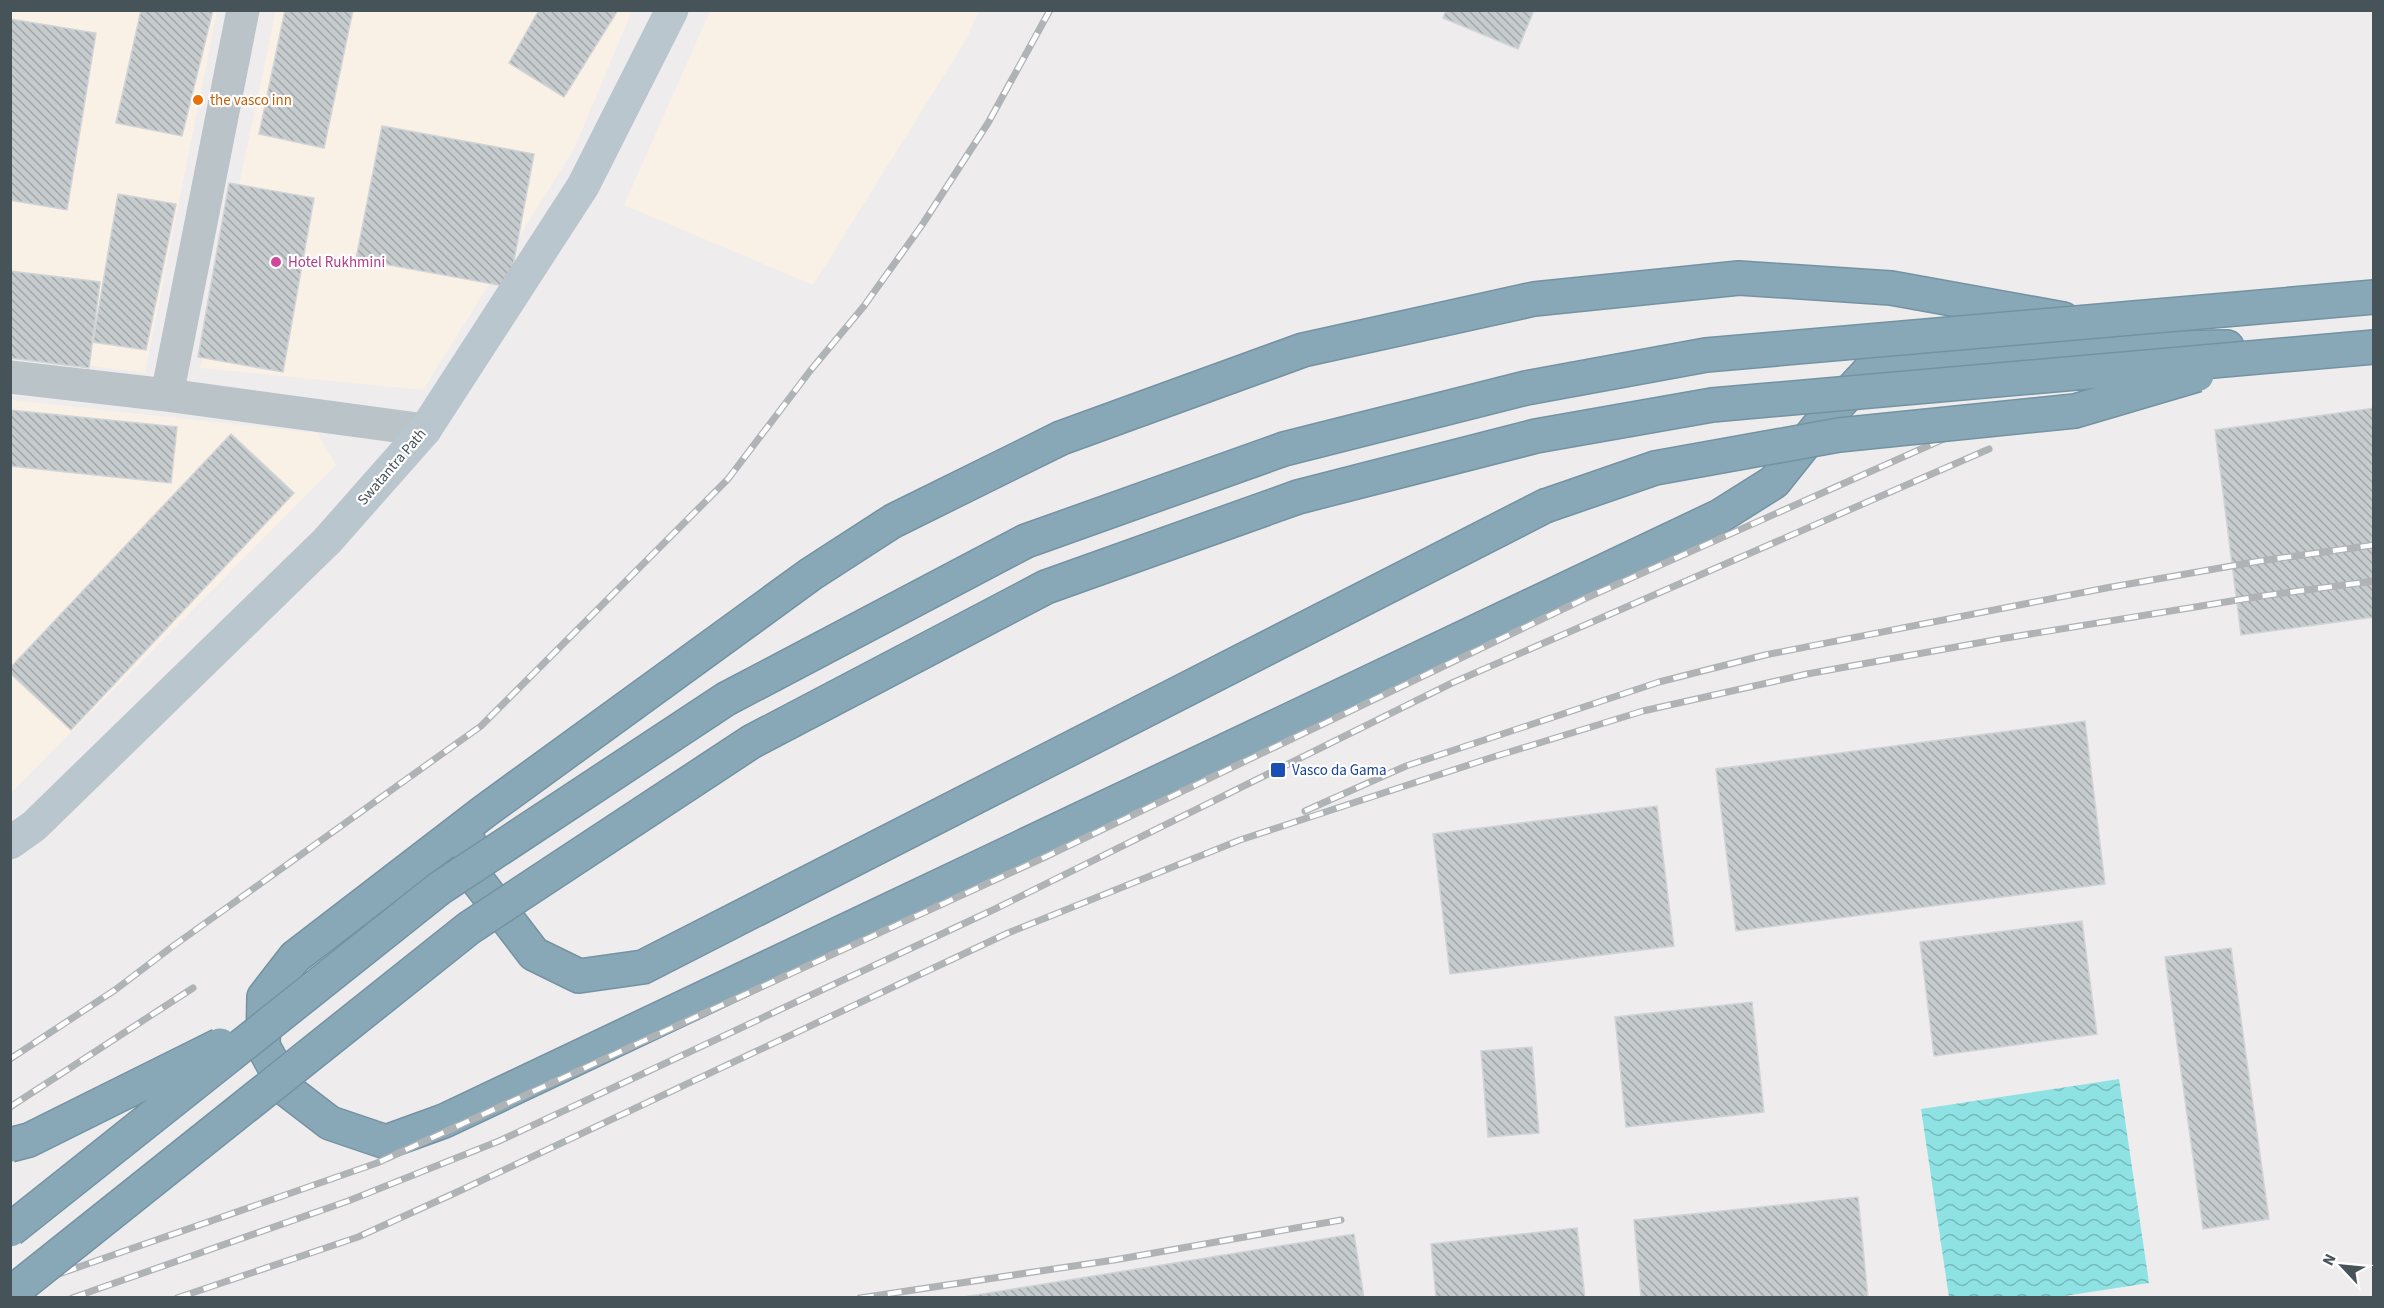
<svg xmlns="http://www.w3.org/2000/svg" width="2384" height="1308" font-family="'Source Sans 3',sans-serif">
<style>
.commercial{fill:#f9f0e6}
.water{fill:url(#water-waves)}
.building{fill:url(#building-back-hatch);stroke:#d1d4d7;stroke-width:1.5}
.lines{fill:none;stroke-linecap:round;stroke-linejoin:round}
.highway-casing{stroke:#7393a3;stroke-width:36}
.street{stroke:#b9c3c8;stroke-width:33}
.secondary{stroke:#b9c6cd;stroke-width:33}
.highway{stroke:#88a8b7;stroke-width:33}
.rail-casing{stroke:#afb3b6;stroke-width:7}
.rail{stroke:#fff;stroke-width:4.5;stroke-dasharray:14;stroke-linecap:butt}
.highway-bridge-casing{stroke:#7393a3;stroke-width:36;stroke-linecap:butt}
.highway-bridge{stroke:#88a8b7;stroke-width:33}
.food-dot{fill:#e8710a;stroke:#fff;stroke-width:2}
.hotel-dot{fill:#d1479c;stroke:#fff;stroke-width:2}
.transit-dot{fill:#1a4fb4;stroke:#fff;stroke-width:2}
.labels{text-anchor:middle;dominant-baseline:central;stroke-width:4.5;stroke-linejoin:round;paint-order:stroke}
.food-label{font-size:15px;fill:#c56008;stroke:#fff;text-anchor:start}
.hotel-label{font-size:15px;fill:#b23c85;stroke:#fff;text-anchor:start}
.street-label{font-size:15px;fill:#465358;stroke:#fff}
.transit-label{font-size:15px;fill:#164399;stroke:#fff;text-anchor:start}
</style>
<defs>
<pattern id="water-waves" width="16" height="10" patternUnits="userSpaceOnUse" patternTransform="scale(1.5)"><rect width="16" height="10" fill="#8ee2e3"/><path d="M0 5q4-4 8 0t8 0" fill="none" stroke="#76babb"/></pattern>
<pattern id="building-back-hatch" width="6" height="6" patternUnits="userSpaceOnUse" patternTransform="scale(1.5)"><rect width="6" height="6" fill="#c6cbce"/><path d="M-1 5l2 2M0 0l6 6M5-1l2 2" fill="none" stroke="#a3a7aa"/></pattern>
</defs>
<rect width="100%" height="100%" fill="#efeced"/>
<path class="commercial" d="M11 11H217L145 373 11 355Z
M276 11H632L574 149 423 390 200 368Z
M710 11H979L966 40 813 285 624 205Z
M11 400 317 433 336 465 11 793Z"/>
<path class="water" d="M2119 1079 2149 1283 2058 1297H1949L1921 1109Z"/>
<path class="building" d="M141 10H213L182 136 116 123Z
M285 10H353L324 148 259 134Z
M539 10H618L564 97 509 63Z
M1446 10H1534L1518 49 1443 18Z
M10 19 96 33 67 210 10 200Z
M382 126 534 154 509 287 356 259Z
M229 183 314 198 283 372 198 357Z
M118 194 176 204 146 350 93 342Z
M10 271 100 282 89 368 10 358Z
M2374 408V617L2241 635 2215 430Z
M10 410 177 427 171 483 10 466Z
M231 434 294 493 71 730 10 673V668Z
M2085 721 2105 884 1736 931 1716 769Z
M1657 806 1674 946 1450 974 1433 834Z
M2082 921 2097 1034 1934 1056 1920 942Z
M2231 948 2269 1219 2203 1229 2165 957Z
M1752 1002 1764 1112 1626 1127 1615 1017Z
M1532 1047 1539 1133 1488 1137 1481 1051Z
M1858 1197 1868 1298H1641L1634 1220Z
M1577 1228 1585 1298H1436L1431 1244Z
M1354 1234 1364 1298H957Z"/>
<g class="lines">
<g class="highway-casing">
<path id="highway" d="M2063 319 1891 288 1739 278 1534 299 1303 350 1061 438 893 521 811 574 485 811 295 957 264 997 263 1046 287 1090 330 1123 386 1142 444 1121 1720 516 1774 482 1822 422 1871 369 1927 352 2227 347
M469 842 471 872 534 954 579 976 643 967 1545 506"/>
</g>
<path class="street" d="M10 377 167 395 425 430
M167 395 243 10"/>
<path class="secondary" d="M10 843 34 826 327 541 425 430 583 186 672 10"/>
<use href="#highway" class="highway"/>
<g class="rail-casing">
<path id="rail" d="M1305 811 1406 766 1659 682 1765 655 2106 588 2260 561 2374 545
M10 1059 115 990 169 949 481 726 728 479 810 371 864 306 922 225 988 123 1050 10
M10 1107 193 988
M10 1291 377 1163 1043 858 1584 599 1984 421
M72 1298 348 1201 499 1141 995 909 1452 683 1989 449
M177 1298 358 1237 455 1193 1008 933 1240 840 1490 758 1643 711 1807 674 2000 639 2262 596 2374 581
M860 1298 1114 1260 1341 1220"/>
</g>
<use href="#rail" class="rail"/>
<g class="highway-bridge-casing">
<path id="highway-bridge" d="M1545 506 1655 468 1839 435 2075 411 2197 375
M10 1145 29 1140 220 1045
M10 1230 440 888 726 699 1026 541 1284 449 1526 388 1706 355 2374 297
M10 1294 469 928 751 742 1046 587 1298 497 1536 436 1712 405 2374 347"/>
</g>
<use href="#highway-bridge" class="highway-bridge"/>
</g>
<circle class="food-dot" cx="198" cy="100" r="6"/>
<circle class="hotel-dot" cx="276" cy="262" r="6"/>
<rect class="transit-dot" x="1270" y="762" width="16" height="16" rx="3"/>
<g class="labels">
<g class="food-label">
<text x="210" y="100">the vasco inn</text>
</g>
<g class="hotel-label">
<text x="288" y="262">Hotel Rukhmini</text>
</g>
<g class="street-label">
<text transform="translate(392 467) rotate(-49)">Swatantra Path</text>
</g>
<g class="transit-label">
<text x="1292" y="770">Vasco da Gama</text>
</g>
</g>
<rect width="2384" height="1308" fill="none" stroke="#465358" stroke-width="24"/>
<g transform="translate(2342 1266) rotate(296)" stroke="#ffffff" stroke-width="4.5" paint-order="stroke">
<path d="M0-4.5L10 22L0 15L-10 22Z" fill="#465358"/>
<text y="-9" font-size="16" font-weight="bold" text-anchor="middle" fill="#465358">N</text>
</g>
</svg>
